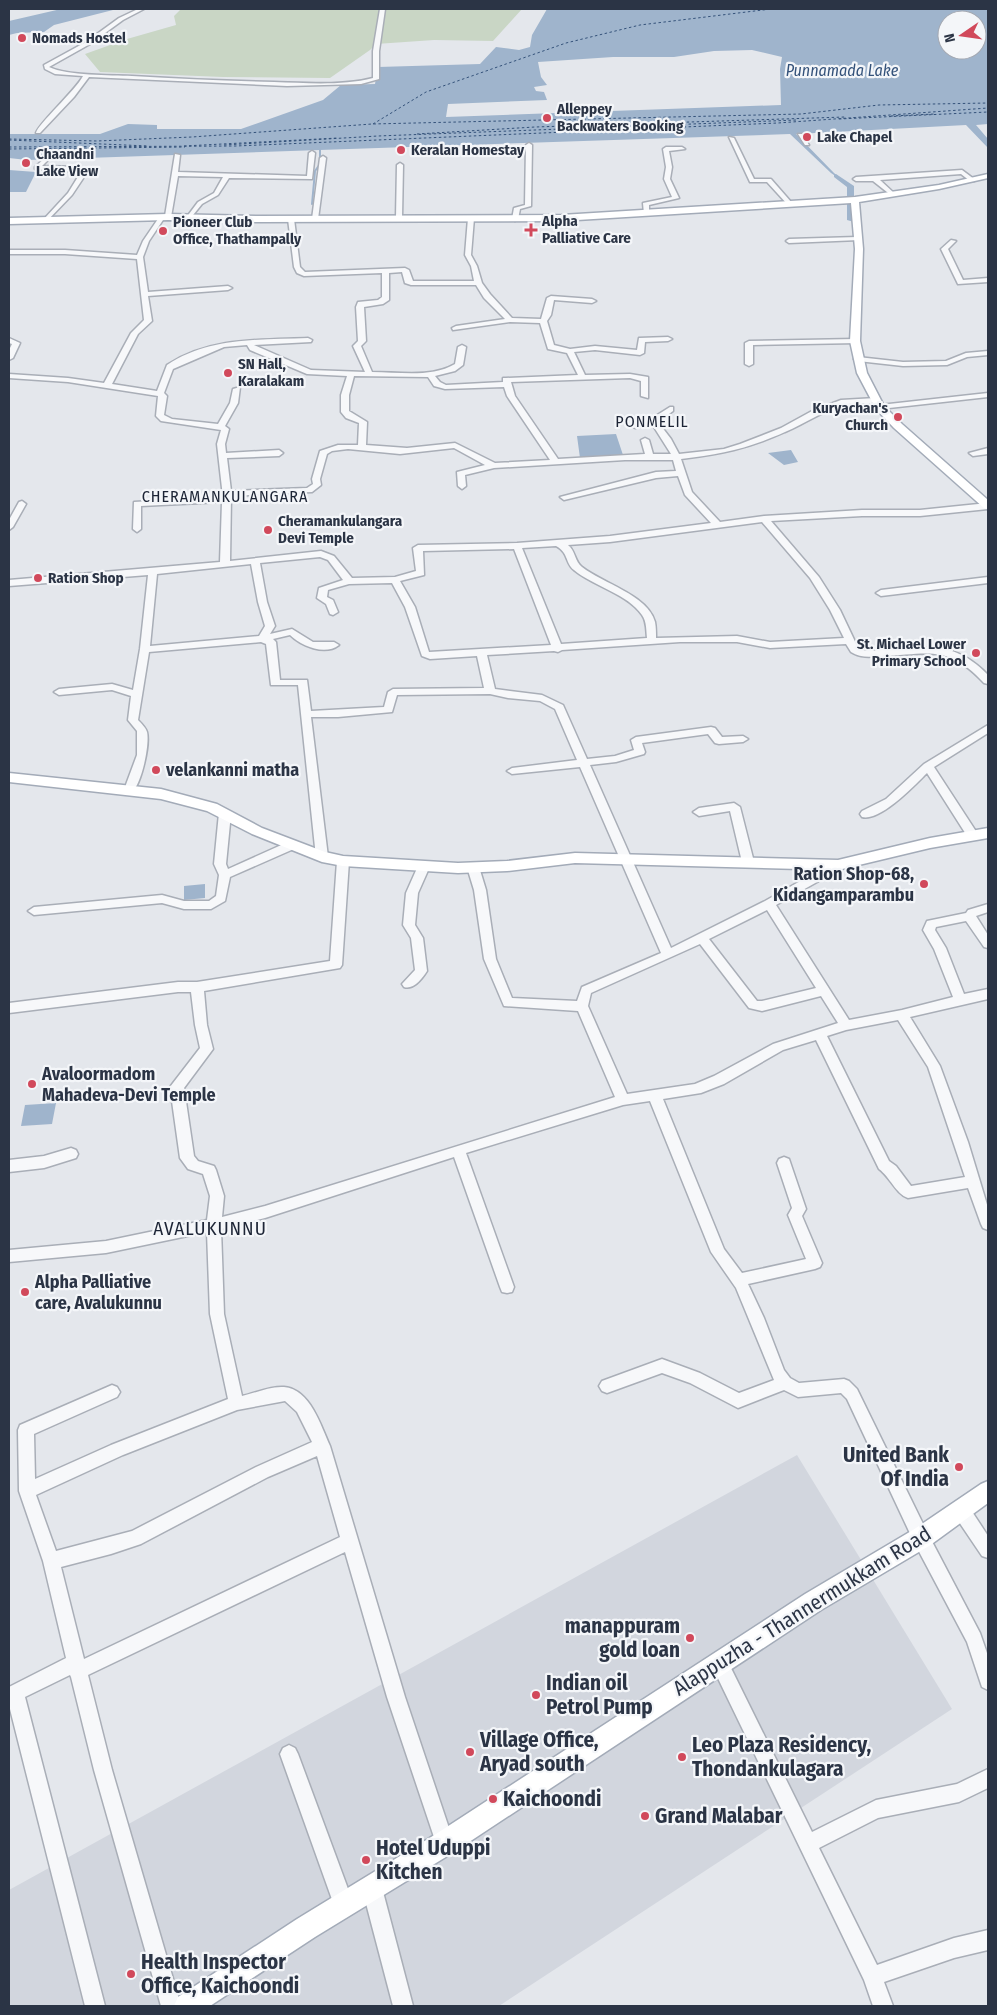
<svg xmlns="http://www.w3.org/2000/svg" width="997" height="2015" font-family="'Fira Sans Condensed',sans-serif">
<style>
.built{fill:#d2d6de}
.green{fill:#c9d6c5}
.water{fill:#9fb4cc;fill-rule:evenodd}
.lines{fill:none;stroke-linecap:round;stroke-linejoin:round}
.stream{stroke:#9fb4cc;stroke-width:2}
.canal{fill:#9fb4cc;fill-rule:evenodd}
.ferry{stroke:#34527a;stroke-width:1;stroke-dasharray:2.5 2.5;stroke-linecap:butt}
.minor-casing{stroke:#a9aeb7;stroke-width:3}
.major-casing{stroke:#a3abb8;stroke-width:3}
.minor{fill:#f7f8fa;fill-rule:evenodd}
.major{fill:#fff;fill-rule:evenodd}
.poi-dot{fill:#d1495b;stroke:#f4f6f9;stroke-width:2}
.labels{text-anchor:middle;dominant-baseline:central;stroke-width:4.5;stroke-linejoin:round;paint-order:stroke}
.far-poi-label{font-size:15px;font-weight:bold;fill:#2b3445;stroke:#f4f6f9;text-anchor:start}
.far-water-label{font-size:16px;font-style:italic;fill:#34527a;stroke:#f4f6f9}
.far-neighbourhood-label{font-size:16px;letter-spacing:1px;fill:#1d2536;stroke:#f4f6f9}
.poi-label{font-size:18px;font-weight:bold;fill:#2b3445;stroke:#f4f6f9;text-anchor:start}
.neighbourhood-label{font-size:19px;letter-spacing:1px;fill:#1d2536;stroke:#f4f6f9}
.near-poi-label{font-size:21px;font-weight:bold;fill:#2b3445;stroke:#f4f6f9;text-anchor:start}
.near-street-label{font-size:21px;fill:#2b3445;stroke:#f4f6f9}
</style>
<rect width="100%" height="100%" fill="#e4e7ec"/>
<path class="built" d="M797 1455 952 1709 499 2006H9V1890Z"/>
<path class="green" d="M172 9H522L493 41 434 40 376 44 370 50 330 78 223 77 100 72 85 54 127 39 176 25 174 16 180 10Z"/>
<path class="water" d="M61 9H134L113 10 54 25 44 32 17 33 9 35V21Z
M547 9H988V124L976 125 988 139V148L966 125 796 134 834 173 850 186 831 173 790 134 27 160 9 158V134H100L128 124 157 125V129H241L323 100 341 85 375 84 378 67 480 64 496 47 519 50 530 47 532 35ZM947 20H977V50H947ZM752 50 782 57 780 69 781 105 446 117 448 104 547 100 544 92 536 91 534 87 547 85 541 77 538 62 613 57H674L714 51Z
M9 170 36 172 26 192H9Z
M616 434 623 455 580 458 577 436Z
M791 450 798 462 784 465 768 453Z
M205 884V898L184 900V886Z
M56 1103 52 1124 21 1126 25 1105Z"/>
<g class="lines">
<path class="stream" d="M312 204 315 171 320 164V150"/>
<path class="canal" d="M836 174 854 186V222L847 220V187L834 177V175Z"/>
<path class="ferry" d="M891 116 935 114
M839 119 988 112
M373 124 426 92 566 43 640 25 771 9
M417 134 535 127 845 117
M9 139 97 141 192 137 372 124 801 114 879 105 988 103
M9 140 148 146
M224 145 378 136 797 120
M184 146 338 138
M9 147 236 146 778 123 988 108
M9 149 185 147"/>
<g class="minor-casing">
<path id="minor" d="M138 9H144L123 20 90 44 49 67C68 76 110 75 132 76 180 79 227 81 274 82 306 83 342 86 373 78V51L380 9H385L379 51V79L361 84 287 86 89 77 74 97 40 133H36C37 125 76 90 83 76L55 74 45 69 44 65 86 42 119 18Z
M798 134H802L809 145H805Z
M729 137 734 138 754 179H771L792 203V205H788L767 182H750Z
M529 143 532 145 531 206 520 209 518 219 515 221 512 219 514 208 525 205 526 145Z
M666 147H682L685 149 669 151 672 167 670 179 679 198 649 205V213L644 214 643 203 672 197 664 179 666 167 663 149Z
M312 151 315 153 312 179 229 178 218 195 202 204 189 220 186 218 198 202 214 193 223 177 178 176 171 217 168 219 165 217 149 241 143 257 148 292 228 286 232 288 228 290 148 296 152 321 138 334 112 384 157 391 167 365C209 337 260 340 308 338L312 340 311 342 254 345 311 370 365 372 353 346 358 341 356 307 358 302 378 300 382 297V273L304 276 297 273 294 267 288 219 291 217 294 219 300 267 305 272 405 268 409 270 413 281H474L471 266 465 255 468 218 471 216 474 218 471 255 477 266 482 283 490 294 512 318 541 319 547 298 551 296 592 299 596 301 592 303 554 300 551 315 547 321 554 345 570 349 595 346 637 350 639 338 668 337 672 339 668 341 645 342 644 353 640 355 595 350 574 352 585 375 630 374 648 377V398L641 396V381L630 378 511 382 515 396 558 459 645 454 641 440 645 438 649 440 653 454H671L652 424 635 428 631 426 651 419 670 407H673V411L658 422 671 439 679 454 724 449 740 444 781 428 812 411 841 400 876 398 880 400 879 402C868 404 855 402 844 405 823 410 805 424 785 432 747 449 721 454 681 459L692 492 720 522 764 516 862 510H920L988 503V509L920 516H862L771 521 819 577 840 610 858 648C865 652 873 651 881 650 926 648 953 639 988 675V684L984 683C948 644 930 654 881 656 870 657 860 658 851 652L846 644 770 648 737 642H680L562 650 558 652 554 651 487 655 495 689 542 695 563 705 587 759 615 756 634 750 631 740 636 737 711 727 715 728 722 737 743 736 748 739 743 742 719 744 715 743 708 734 642 743 645 752 644 754 616 762 590 765 671 948 765 901 834 862H842L844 865 842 868 776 905 849 1020 902 1010 953 997 934 949 923 930 927 921 966 913 968 910 988 904V912L976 916 988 935V948L984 947 966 921 936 927 935 930 946 948 964 994 988 989V999L910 1017 940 1066 968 1142 988 1208V1230L983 1228 981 1224 968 1188 908 1198C896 1194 890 1177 879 1169L816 1040 783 1050 724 1084 701 1093 663 1099 724 1249 742 1273 806 1259 788 1215 792 1208 777 1163 779 1159 784 1157 789 1159 806 1209 802 1216 822 1263 820 1267 815 1269 748 1284 764 1318 784 1370 790 1378 799 1383 844 1379 849 1381 857 1389 927 1532 980 1633 988 1656V1690L982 1687 967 1642 915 1544 847 1399 841 1393 798 1397 784 1390 738 1408 690 1383 662 1373 607 1393 602 1391 599 1386 602 1381 662 1359 700 1373 739 1393 774 1380 736 1288 711 1252 650 1101 623 1105 466 1153 514 1287 512 1292 507 1293 502 1292 500 1287 454 1157 265 1218 221 1229 224 1314 242 1396C256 1393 270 1386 284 1387 310 1389 321 1426 330 1446L405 1697 454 1843 452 1850 445 1852 438 1850 436 1843 387 1697 345 1552 88 1675 112 1770 181 2006H161L94 1770 71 1677 70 1675 25 1697 105 2006H85L9 1705V1687L66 1658 43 1561 19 1491 18 1430 20 1425 112 1385 117 1387 120 1392 117 1397 34 1434 35 1479 111 1445 228 1399 210 1314 207 1232 106 1253 9 1262V1250L106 1241 207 1220 210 1196 203 1174 188 1169 180 1158 170 1087 200 1048 195 1025 191 992H178L9 1013V1003L178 982H197L330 961 337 861 343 857 347 858 349 861 342 965 340 968 204 991 207 1025 213 1049 184 1088 194 1156 198 1161 214 1166 216 1170 224 1196 222 1217 265 1206 615 1097 578 1011 504 1006 484 959 474 890 467 867 469 864 473 863 479 867 486 890 496 959 512 998 577 1001 582 987 661 953 580 767 512 774 507 771 512 768 577 760 555 709 540 701 508 698 490 694 397 695 392 712 338 717H311L328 857 322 861 316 857 298 685H271L266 644 261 642 149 652 138 720C141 723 146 728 147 732 150 744 141 790 129 794L124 790 137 755V731L128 720 131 696 112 690 59 695 54 692 59 689 112 684 133 690 140 649 148 575 9 586V580L220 562 222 502 141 506V529L137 532 133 529 134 502 223 497 217 444 221 430 161 421 156 416 158 396 68 382 9 378V374L68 378 104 383 131 333 144 320 137 259 65 254H9V250H65L137 255 143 241 160 216H165L175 154 180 155 178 172 307 176 309 153ZM402 272 405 283 411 285H476L484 298 505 319 456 326 452 328 453 330 510 322 540 323 548 349 567 353 578 375 506 378H503V382L446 385 440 382 435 376 455 371 463 365 466 347 462 345 458 347 455 364C431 378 399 372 372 372L361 346 366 341 364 307 383 304 389 300V273ZM247 345 250 350 307 374 347 376 341 395V412L346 418 359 423 358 445H338L320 451 312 479 313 484 307 488 231 491 227 458 279 456 283 453 279 450 226 453 225 444 229 429 225 426 238 403 240 387 233 389 230 403 218 424 172 419 164 415 167 396 164 393 173 369 224 347ZM354 376 428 377 434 386 445 389 504 387 507 396 550 460 495 463 455 443 407 448 366 445 367 422 349 411V395ZM454 448 485 465 457 472 458 486 462 489 466 486 465 475 494 468 625 460H673L676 471 656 472 560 497 564 500 656 478 678 476 685 495 711 523 610 536 517 543 418 545 413 548 416 571 395 577 352 578 334 556 321 551 230 561 231 496 312 492 321 485 320 479 327 454 332 451 348 449 400 454ZM762 522 810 578 830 610 844 638 770 642 737 636 656 638C656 633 656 627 655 622 648 595 602 583 582 567 575 562 575 550 568 545L610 542ZM556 546C569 553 565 563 574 570 593 586 628 594 642 615 647 622 646 631 647 638L561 644 522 548ZM514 549 551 645 429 652 415 607 400 581 424 575 423 551ZM320 557 328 560 343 580 319 588 317 598 326 604 330 614 333 615 338 612 333 600 327 597 328 590 349 584 392 583 405 607 422 656 430 659 477 656 484 688 393 689 388 692 384 707 311 711 307 680H280L276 642 273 639 290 635C301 646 325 656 339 645L334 642H313L292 629 270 634 275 626 267 602 260 563ZM251 564 258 602 265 626 259 636 150 646 157 574ZM767 910 816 988 762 1001H757L709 939ZM700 944 749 1008 762 1011 821 996 838 1023 773 1044 714 1076 695 1084 627 1094 588 1006 591 993ZM898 1020 928 1067 965 1177 911 1186 896 1166 889 1161 827 1036 846 1030ZM285 1401 297 1412 312 1442 256 1467 132 1531 56 1551 36 1495 123 1455 237 1410ZM317 1456 340 1537 84 1659 61 1567 111 1554 141 1544 268 1477Z
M323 156 326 158 318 219 315 221 312 219 320 158Z
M46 157 49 159 42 166 81 167 88 171 72 195 46 222 43 220 44 219 68 193 81 172 35 169V167Z
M400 163 403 165 402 217 399 219 396 217 397 165Z
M962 170 974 179V181H970L961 174 880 180 894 193 895 194 892 196 873 181H856L853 179 856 177Z
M857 237 859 238V240L789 243 786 241 789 239Z
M951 240 956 241 948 249 963 280 988 278V282L958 284 941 249Z
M9 338 20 343 13 358 9 360V350L12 344 9 343Z
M855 339H858V343L753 345V364L749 366 745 364V343L749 341Z
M988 351V355L967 357 947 365 903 366 858 361 854 359 858 357 903 362 946 361 966 353Z
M988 393V397L880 409 876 407 880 405Z
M988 448V454L973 456 969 453Z
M22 501 26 504 13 527 9 530V520L19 502Z
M988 577V583L881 596 876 593 881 590Z
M988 725V733L934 767 979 836 977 839H969L927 773C915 785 880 822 862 817L860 814 862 811 886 799 924 764Z
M734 803 740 807 754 862 748 866 742 862 730 811 699 816 693 812 699 808Z
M225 809 231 813 226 864 228 869 288 842 292 841 298 845 296 848 230 877 225 901 211 909H184L162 903 34 915 28 911 34 907 162 895 184 901H209L216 896 219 875 214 864 219 813Z
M424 862 430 866 418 893 415 925 423 938 427 971C422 979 413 990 404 987L402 984 415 970 411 938 403 925 406 893 418 866Z
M71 1148 76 1150 78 1154 76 1158 44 1168 9 1172V1160L44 1156Z
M961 1502 967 1504 988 1536V1558L982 1556 955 1516 953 1510 955 1504Z
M719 1653 725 1656 812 1832 876 1800 957 1784 988 1769V1788L959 1802 878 1818 819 1848 877 1965 954 1938 988 1930V1950L954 1958 884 1982 893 2006H873L864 1980 713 1668 710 1662 713 1656Z
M289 1745 295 1748 298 1754 354 1905 351 1912 344 1915 337 1912 334 1905 280 1754 283 1748Z
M372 1878 379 1881 382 1888 413 2006H393L362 1888 365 1881Z"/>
</g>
<g class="major-casing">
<path id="major" d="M988 174V178L939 189 859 202 863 249 860 341 867 373 884 406 902 424 988 500V509L984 508 894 428 876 409 857 373 850 341 855 249 851 203 561 221 259 222 168 220 9 224V218L168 214 259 216 561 215 855 197 939 185Z
M9 773 161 789 217 804 262 828 325 852 343 856 458 863 507 861 575 853 838 860 930 838 988 828V838L930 848 838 870 575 863 507 871 458 873 343 866 322 862 252 834 207 811 161 799 9 782Z
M988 1481V1503L929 1546 821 1610 454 1852 315 1937 210 2006H174L178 1997 297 1919 436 1834 805 1594 913 1530 981 1484Z"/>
</g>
<use href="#minor" class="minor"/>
<use href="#major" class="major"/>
</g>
<g class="poi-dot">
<circle cx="22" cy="38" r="5"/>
<circle cx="547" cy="118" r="5"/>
<circle cx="807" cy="137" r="5"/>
<circle cx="401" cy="150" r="5"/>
<circle cx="26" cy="163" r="5"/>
<path d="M528.5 222.5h5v5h5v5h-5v5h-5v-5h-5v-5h5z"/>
<circle cx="163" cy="231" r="5"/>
<circle cx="228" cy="373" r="5"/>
<circle cx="898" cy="417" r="5"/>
<circle cx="268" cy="530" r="5"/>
<circle cx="38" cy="578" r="5"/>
<circle cx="976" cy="653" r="5"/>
<circle cx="156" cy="770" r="5"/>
<circle cx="924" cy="884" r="5"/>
<circle cx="32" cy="1084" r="5"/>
<circle cx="25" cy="1292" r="5"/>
<circle cx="959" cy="1467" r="5"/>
<circle cx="690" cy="1638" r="5"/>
<circle cx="536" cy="1695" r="5"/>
<circle cx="470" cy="1752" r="5"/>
<circle cx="682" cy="1757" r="5"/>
<circle cx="493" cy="1799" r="5"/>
<circle cx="645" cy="1816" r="5"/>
<circle cx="366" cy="1860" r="5"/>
<circle cx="131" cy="1974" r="5"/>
</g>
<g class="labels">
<g class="far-poi-label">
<text x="32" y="38">Nomads Hostel</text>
<text x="557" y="109">Alleppey<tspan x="557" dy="17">Backwaters Booking</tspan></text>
<text x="817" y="137">Lake Chapel</text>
<text x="411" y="150">Keralan Homestay</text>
<text x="36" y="154">Chaandni<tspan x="36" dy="17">Lake View</tspan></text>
<text x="542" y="221">Alpha<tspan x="542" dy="17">Palliative Care</tspan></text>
<text x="173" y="222">Pioneer Club<tspan x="173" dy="17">Office, Thathampally</tspan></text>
<text x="238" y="364">SN Hall,<tspan x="238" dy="17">Karalakam</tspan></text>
<text x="888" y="408" text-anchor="end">Kuryachan's<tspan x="888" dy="17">Church</tspan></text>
<text x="278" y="521">Cheramankulangara<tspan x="278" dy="17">Devi Temple</tspan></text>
<text x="48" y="578">Ration Shop</text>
<text x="966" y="644" text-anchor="end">St. Michael Lower<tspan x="966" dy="17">Primary School</tspan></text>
</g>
<g class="far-water-label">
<text x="842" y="70">Punnamada Lake</text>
</g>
<g class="far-neighbourhood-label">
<text x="652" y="421">PONMELIL</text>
<text x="225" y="496">CHERAMANKULANGARA</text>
</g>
<g class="poi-label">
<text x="166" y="770">velankanni matha</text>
<text x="914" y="874" text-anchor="end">Ration Shop-68,<tspan x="914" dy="21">Kidangamparambu</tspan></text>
<text x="42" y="1074">Avaloormadom<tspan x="42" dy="21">Mahadeva-Devi Temple</tspan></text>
<text x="35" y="1282">Alpha Palliative<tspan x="35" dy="21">care, Avalukunnu</tspan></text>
</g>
<g class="neighbourhood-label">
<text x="210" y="1228">AVALUKUNNU</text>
</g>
<g class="near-poi-label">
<text x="949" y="1455" text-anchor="end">United Bank<tspan x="949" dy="24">Of India</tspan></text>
<text x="680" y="1626" text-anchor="end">manappuram<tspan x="680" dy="24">gold loan</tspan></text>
<text x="546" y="1683">Indian oil<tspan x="546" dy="24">Petrol Pump</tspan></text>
<text x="480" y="1740">Village Office,<tspan x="480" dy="24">Aryad south</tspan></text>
<text x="692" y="1745">Leo Plaza Residency,<tspan x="692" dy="24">Thondankulagara</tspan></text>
<text x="503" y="1799">Kaichoondi</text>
<text x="655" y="1816">Grand Malabar</text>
<text x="376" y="1848">Hotel Uduppi<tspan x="376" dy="24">Kitchen</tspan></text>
<text x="141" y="1962">Health Inspector<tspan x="141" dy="24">Office, Kaichoondi</tspan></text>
</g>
<g class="near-street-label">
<text transform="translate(802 1611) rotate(-32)">Alappuzha - Thannermukkam Road</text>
</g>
</g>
<rect width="997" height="2015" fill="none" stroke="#2b3445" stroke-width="20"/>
<g transform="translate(962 35) rotate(257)"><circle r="24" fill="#f4f6f9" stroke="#a4a8b1"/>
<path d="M0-4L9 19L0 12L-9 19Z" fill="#d1495b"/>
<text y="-8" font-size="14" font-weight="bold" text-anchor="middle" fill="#2b3445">N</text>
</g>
</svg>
